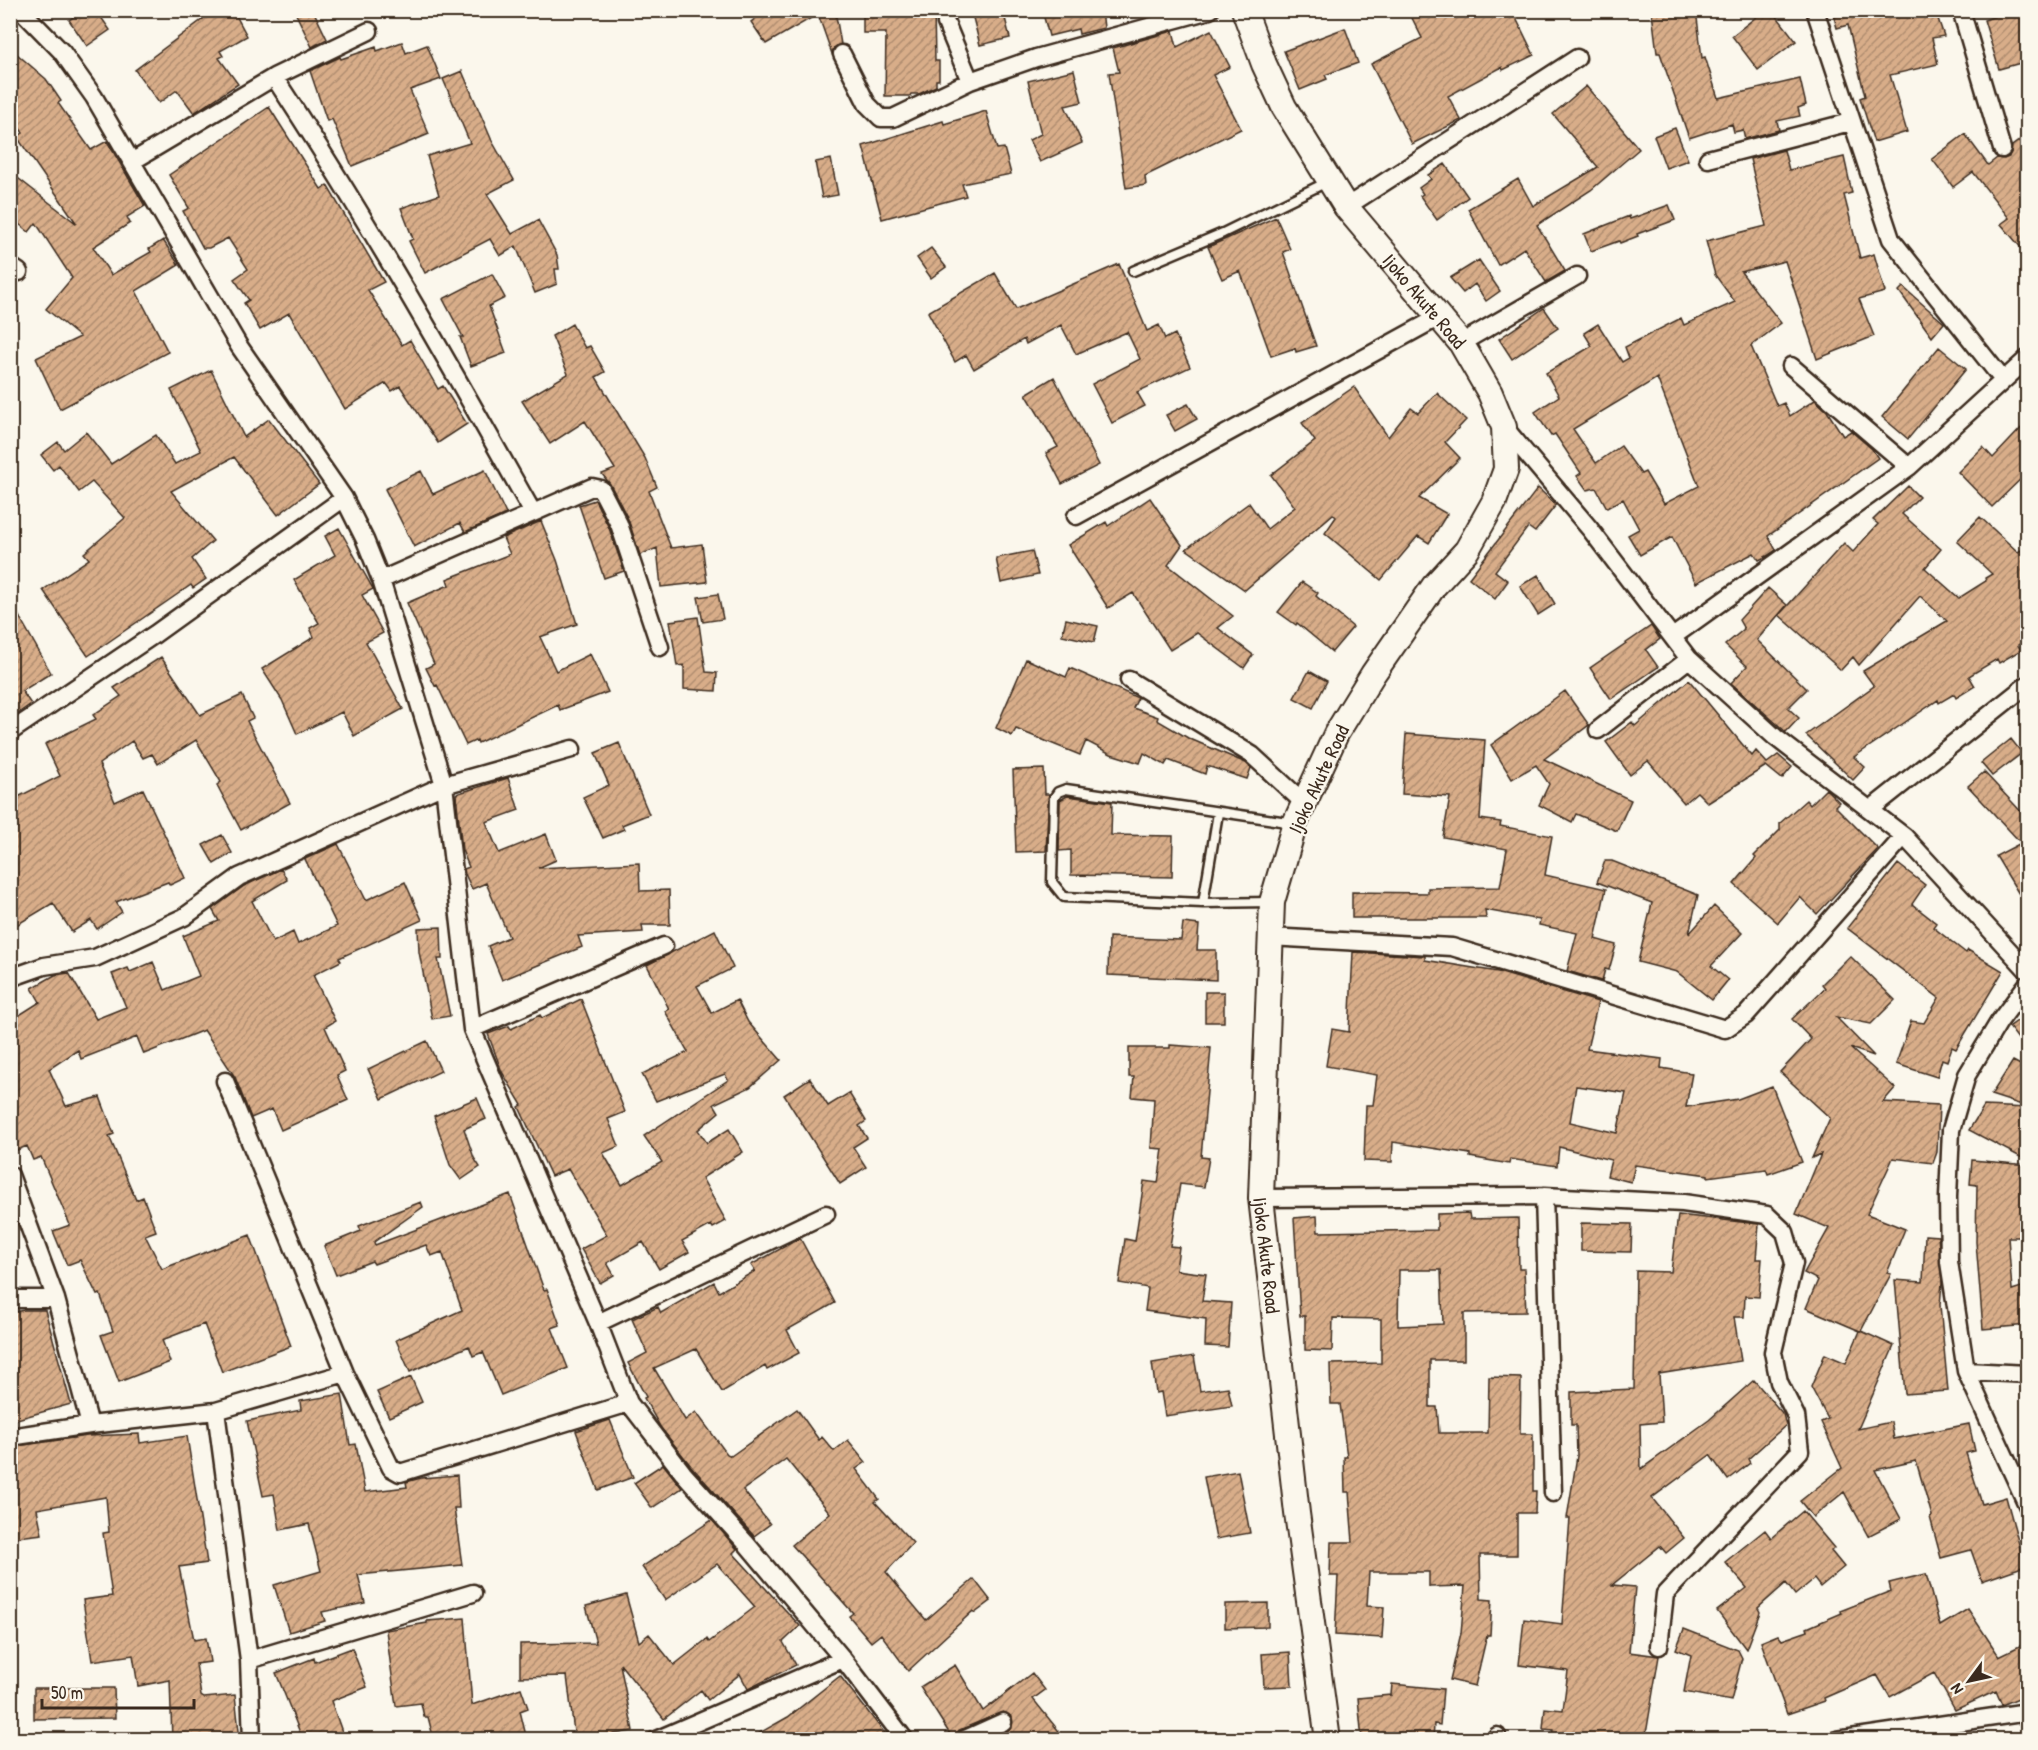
<svg xmlns="http://www.w3.org/2000/svg" width="2038" height="1750" font-family="'Patrick Hand',sans-serif">
<style>
.building{fill:url(#building-hatch);stroke:#3b2a1e;stroke-width:1.5;fill-rule:evenodd}
.lines{fill:none;stroke-linecap:round;stroke-linejoin:round}
.service-casing{stroke:#3b2a1e;stroke-width:13}
.minor-casing{stroke:#3b2a1e;stroke-width:21}
.secondary-casing{stroke:#3b2a1e;stroke-width:28}
.service{stroke:#fbf7ec;stroke-width:8}
.minor{stroke:#fbf7ec;stroke-width:16}
.secondary{stroke:#fbf7ec;stroke-width:24}
.labels{text-anchor:middle;dominant-baseline:central;stroke-width:4.5;stroke-linejoin:round;paint-order:stroke}
.street-label{font-size:20px;fill:#3b2a1e;stroke:#fbf7ec}
</style>
<defs>
<pattern id="building-hatch" width="6" height="6" patternUnits="userSpaceOnUse" patternTransform="scale(1.5)"><rect width="6" height="6" fill="#d8ad89"/><path d="M-1 1l2-2M0 6l6-6M5 7l2-2" fill="none" stroke="#b08d6f"/></pattern>
</defs>
<rect width="100%" height="100%" fill="#fbf7ec"/>
<filter id="ink" filterUnits="userSpaceOnUse"><feTurbulence type="fractalNoise" baseFrequency=".0167" numOctaves="2"/><feDisplacementMap in="SourceGraphic" scale="12" xChannelSelector="R" yChannelSelector="G"/><feConvolveMatrix kernelMatrix="1 2 1 2 8 2 1 2 1" color-interpolation-filters="sRGB"/></filter>
<g filter="url(#ink)">
<path class="building" d="M83 10H96L110 30 87 46 69 20Z
M198 10H233L247 36 220 51 223 56 219 58 238 84 194 113 177 90 159 103 135 70 203 19Z
M294 10H313L327 39 312 47Z
M766 10H835L841 44 834 48 832 54 818 14 766 44 751 22Z
M863 10H934L935 61H939V80H936V86L919 94H911L910 96H885L886 33H863Z
M971 10H1003L1010 38 980 45Z
M1042 10H1102L1104 28 1079 34 1078 29 1049 36Z
M1408 10H1512L1534 55 1503 70 1502 67 1448 96 1461 120 1412 144 1371 64 1422 38Z
M1673 10H1696L1702 58 1705 57 1718 98 1800 79 1806 105 1798 108 1800 116 1777 121 1779 130 1745 139 1743 130 1734 132 1732 124 1689 138 1660 53H1657L1652 13Z
M1765 10H1772L1796 41 1758 70 1732 36Z
M1832 10H1935L1944 36 1932 38 1938 64 1890 75 1907 132 1874 142 1860 98 1865 96 1848 25 1837 28Z
M2014 10H2028V61L1999 69 1984 20Z
M1345 28 1358 63 1325 75 1327 79 1300 90 1284 51Z
M1211 30 1230 67 1213 75 1241 129 1145 176 1146 185 1126 188 1109 73 1119 72 1113 48 1173 31 1177 47Z
M402 42 406 53 427 45 441 79 410 90 429 134 352 166 332 119 327 121 310 71 340 57 341 59 376 47 377 51Z
M10 48 46 79 61 101 58 103 91 150 107 141 145 206 127 217 130 223 93 247 111 275 151 252 149 249 163 240 179 265 136 291 168 352 60 409 36 358 80 337 46 309 72 278 36 223 29 232 10 217V172L77 224 17 137 23 133 10 114Z
M1074 70 1082 102 1065 106 1082 143 1040 162 1029 140 1041 134 1028 81Z
M462 71 492 141 514 180 487 194 512 234 538 220 557 255 559 269H555L557 284 535 293 516 246 500 256 490 239 425 273 409 241 413 239 401 208 439 195 427 156 470 143 443 79Z
M1586 86 1639 149 1591 190 1537 225 1565 271 1546 282 1524 248 1498 265 1468 209 1518 179 1533 206 1598 167 1553 114Z
M269 107 321 189 327 185 384 282 368 290 402 345 410 340 438 389 443 386 467 424 438 443 400 386 392 391 386 383 345 409 289 313 260 330 244 303 249 300 234 279 248 269 228 238 209 248H203L183 211 189 208 169 175Z
M986 111 997 149 1004 148 1011 174 962 184 966 196 882 219 863 146 943 121 944 124Z
M1675 128 1688 160 1666 168 1654 136Z
M1965 134 1988 165 1997 158 2004 159 2009 157 2012 146 2028 134V256L2001 224 2009 218 1973 172 1953 187 1932 159Z
M1784 150 1789 170 1844 157 1852 193 1844 195 1860 258 1874 254 1885 292 1859 299 1874 336 1817 359 1785 261 1741 272 1781 323 1751 346 1777 406 1784 403 1790 416 1815 400 1827 411 1843 436 1851 431 1872 449 1878 458 1768 536 1776 550 1767 556 1759 560 1754 553 1696 583 1672 537 1640 555 1628 535 1639 529 1623 499 1607 508 1596 488 1587 490 1577 476 1581 473 1555 434 1551 436 1535 412 1559 396 1546 373 1592 346 1584 333 1598 324 1622 362 1629 358 1625 347 1681 318 1684 325 1735 302 1715 275 1706 241 1766 226 1750 159ZM1657 378 1699 486 1664 504 1645 472 1641 474 1621 446 1596 463 1573 429Z
M831 159 838 195 822 198 815 162Z
M1445 164 1468 197 1437 220 1420 196 1423 194 1419 188 1431 179 1428 175Z
M1669 205 1675 220 1637 234 1638 236 1620 243 1619 241 1591 251 1584 234 1629 216 1630 219Z
M1276 217 1290 249 1283 252 1316 346 1296 352 1295 348 1271 356 1240 271 1222 279 1208 247Z
M931 248 946 267 931 278 917 258Z
M1479 260 1500 291 1486 301 1475 284 1463 293 1450 278Z
M1119 264 1147 331 1159 325 1165 339 1175 334 1190 367 1137 392 1145 406 1112 423 1092 384 1140 359 1127 332 1076 354 1061 325 1026 344 1024 339 974 369 966 355 955 362 928 312 995 273 1016 309Z
M492 274 505 298 489 306 506 353 471 366 460 337H463L443 299Z
M1903 287 1944 323 1932 337 1899 291Z
M1544 308 1558 328 1512 359 1499 339Z
M572 324 585 348 590 346 605 372 596 377 645 458 657 487 649 491 671 548 702 544 707 582 661 587 657 548 640 555 628 519 610 484 602 474 615 469 585 421 550 444 522 401 568 374 552 336Z
M1939 347 1966 369 1908 439 1882 417Z
M211 370 244 437 269 419 319 484 278 515 234 457 171 491 213 541 192 559 206 579 193 588 191 585 88 656 43 590 89 559 84 553 125 518 92 482 79 492 59 465 53 470 41 455 58 442 64 450 86 432 111 464 156 435 175 464 201 451 171 390Z
M1054 377 1099 465 1062 484 1046 453 1058 447 1026 394Z
M1354 387 1388 437 1411 408 1418 413 1437 393 1466 420 1445 442 1460 458 1419 498 1447 514 1429 543 1418 536 1381 580 1325 533 1336 517 1333 514 1245 590 1186 549 1249 503 1267 529 1295 507 1271 475 1315 441 1302 423Z
M1188 404 1197 419 1175 431 1166 415Z
M2028 421V472L1992 507 1958 472 1983 447 1993 458Z
M485 470 506 514 465 532 460 523 414 547 385 489 421 471 433 494Z
M1908 486 1919 497 1902 514 1941 549 1925 568 1959 598 1986 581 1985 578 1992 574 1957 541 1980 517 2018 552 2028 546V639L2018 645 2021 650 1999 663 1997 659 1969 676 1975 686 1956 698 1954 694 1939 703 1938 700 1854 757 1865 767 1853 780 1806 735 1874 686 1863 671 1947 621 1920 596 1859 665 1853 657 1841 670 1779 615 1844 543 1853 552 1878 524 1873 520Z
M1538 488 1556 505 1535 532 1528 527 1495 571 1508 581 1495 599 1469 578Z
M1150 498 1182 545 1168 565 1233 616 1218 628 1253 655 1244 668 1197 633 1170 650 1133 593 1108 608 1068 545 1106 522 1108 526Z
M595 500 609 528 624 571 604 578 579 505Z
M541 521 557 560 577 624 540 637 556 671 590 654 608 692 560 710 558 705 478 743 477 740 466 745 437 685 435 686 426 668 434 664 407 603 449 585 447 579 510 554 503 538Z
M339 528 373 589 362 595 383 633 366 642 403 709 354 736 342 712 297 734 282 700 262 669 314 637 310 628 319 623 294 580 335 555 325 536Z
M1032 551 1038 575 1001 583 996 558Z
M1538 575 1555 604 1538 615 1520 586Z
M1302 582 1318 593 1316 596 1353 627 1332 652 1297 623 1296 625 1278 612Z
M1768 588 1787 605 1757 640 1807 689 1788 708 1799 718 1786 732 1731 683 1747 666 1725 645 1744 629 1739 620Z
M718 594 723 619 703 622 698 597Z
M10 600 51 673 22 691 31 704 17 714 10 705Z
M698 617 706 672 717 673 716 691 684 689V665L677 666 670 621Z
M1066 619 1098 626 1094 642 1062 635Z
M1651 626 1660 639 1646 650 1658 667 1611 699 1590 668Z
M161 657 200 715 242 695 253 718 247 721 290 803 241 830 217 785 221 782 196 740 158 764 152 754 143 758 132 741 99 764 115 802 143 789 185 878 170 885 168 882 116 902 122 912 97 929 91 920 72 932 53 903 10 929V801L60 776 45 744 96 719 93 715 121 696 114 688Z
M1026 659 1066 677 1070 668 1138 698 1133 708 1158 717 1157 720 1188 738 1246 763 1251 768 1247 779 1207 766 1205 774 1168 760 1165 765 1144 753 1140 763 1111 754 1086 741 1080 755 1016 729 1012 736 996 728Z
M1309 671 1327 681 1313 708 1294 698Z
M1689 680 1752 756 1756 751 1767 763 1778 755 1792 767 1782 779 1766 766 1708 803 1697 792 1684 803 1648 761 1630 775 1606 742 1632 722 1635 726Z
M1565 691 1589 725 1544 759 1631 800 1617 831 1576 814 1572 822 1539 805 1549 784 1536 765 1512 779 1491 745Z
M1406 734 1485 740 1480 819 1501 822 1500 826 1552 836 1545 875 1606 889 1595 939 1616 945 1609 970 1605 969 1602 981 1567 971 1577 933 1539 925 1540 920 1485 910 1486 918H1352V892L1428 893V888L1500 887 1507 849 1443 837 1450 797 1402 794Z
M2011 739 2022 753 1992 776 1981 763Z
M619 743 649 814 622 825 624 829 603 838 583 797 609 785 595 753Z
M1044 769 1045 794H1049L1046 851 1016 852 1013 770Z
M1984 772 2028 819V909L1996 856 2021 843 1968 786Z
M508 778 519 810 486 822 499 853 546 834 556 860 538 868 639 863 640 891 669 890 670 925H642L643 932 578 936 582 947 502 980 488 946 509 937 486 883 472 889 465 874 464 869 469 867 462 850 456 794Z
M1826 789 1839 802 1835 806 1878 849 1817 914 1800 897 1778 923 1734 884 1756 858 1754 856 1780 830V823L1806 800 1810 805Z
M1067 796 1112 802 1111 835 1173 836 1172 877 1071 875V850L1059 851 1060 800Z
M222 835 232 853 214 864 203 845Z
M338 844 366 900 405 882 422 920 339 958 341 961 313 975 335 1021 325 1027 345 1071 337 1075 348 1100 281 1130 272 1109 251 1118 235 1077 204 1030 144 1054 137 1037 81 1059 78 1050 49 1069 66 1106 100 1097 114 1134 109 1136 136 1200 143 1197 156 1231 145 1235 162 1269 250 1235 291 1346 222 1372 204 1324 162 1340 170 1362 119 1382 101 1335 113 1331 100 1294 97 1295 80 1260 67 1265 53 1231 70 1225 41 1157 33 1160 27 1146 10 1153V1021L40 1002 32 988 55 975 69 973 96 1019 126 1007 112 974 128 968 130 972 153 962 165 990 199 976 183 936 219 921 212 909 244 886 281 869 287 880 252 901 273 942 293 932 298 944 337 926 305 859Z
M1605 861H1612L1698 895 1689 934 1714 906 1742 933 1711 966 1728 980 1712 1000 1677 972 1638 962 1652 903 1597 882Z
M1898 864 1925 885 1912 904 1936 923 1933 927 1966 953 1968 950 2003 971 1956 1049 1952 1047 1947 1061 1942 1059 1937 1077 1896 1064 1911 1021 1924 1023 1939 998 1847 928Z
M1183 923 1199 925 1197 950H1216V980L1108 975 1109 937 1181 940Z
M441 927 442 959H438L450 1016 432 1019 419 952 418 928Z
M715 930 733 968 697 986 712 1013 737 1000 748 1022 781 1060 750 1087 714 1104 719 1112 698 1130 707 1143 729 1129 743 1152 702 1178 726 1221 713 1228 711 1225 682 1241 689 1252 659 1269 643 1242 607 1263 614 1275 600 1283 581 1249 607 1235 568 1169 551 1176 519 1107 522 1105 502 1072 488 1034 509 1026 511 1029 540 1015 542 1018 581 999 625 1112 608 1119 619 1146 603 1153 622 1185 662 1162 644 1136 728 1080 725 1074 656 1101 642 1074 688 1052 665 1011 669 1009 647 965Z
M1353 952 1425 956V960L1498 972 1598 1002 1587 1049 1662 1059 1661 1068 1692 1073 1686 1107 1738 1099 1772 1086 1802 1162 1768 1174 1766 1169 1708 1177V1175L1635 1165 1631 1182 1607 1176 1611 1160 1559 1147 1557 1166 1510 1159 1509 1164 1470 1157V1154L1393 1142 1392 1162 1364 1161 1366 1105H1373L1377 1075 1326 1066 1332 1029 1349 1032ZM1576 1086 1626 1093 1617 1133 1570 1122Z
M1850 956 1895 1000 1871 1024 1836 1017 1874 1056 1850 1048 1895 1088 1883 1102 1939 1105 1937 1152 1933 1163 1893 1158 1867 1214 1905 1229 1887 1273 1891 1274 1861 1331 1894 1346 1858 1429 1891 1422 1894 1439 1969 1424 1975 1451 1966 1453 1982 1504 2006 1497 2025 1566 1982 1581 1971 1550 1941 1558 1930 1517 1932 1516 1916 1461 1875 1470 1901 1519 1868 1536 1844 1492 1813 1517 1800 1501 1842 1468 1821 1422 1828 1419 1811 1387 1825 1354 1846 1363 1860 1331 1806 1308 1818 1280 1804 1273 1829 1228 1796 1214 1821 1154 1812 1158 1830 1118 1780 1072 1811 1039 1792 1019 1825 988 1822 984Z
M1205 992H1224V1022H1205Z
M2028 1013V1052L2009 1027Z
M427 1041 441 1071 382 1099 368 1069Z
M1170 1045 1211 1048 1201 1157 1209 1158 1204 1187 1180 1184 1170 1246 1179 1247 1176 1270 1206 1274 1202 1301 1231 1303 1228 1347 1205 1346 1206 1319 1145 1311 1148 1288 1119 1283 1125 1239 1135 1241 1144 1181 1158 1183 1163 1149 1151 1148 1154 1099 1132 1097 1134 1077H1129V1048H1170Z
M2013 1061 2028 1069V1107L1991 1095Z
M810 1078 828 1106 849 1093 866 1121 859 1126 867 1138 853 1147 866 1167 840 1184 784 1095Z
M477 1098 486 1119 464 1129 474 1158 480 1167 461 1180 450 1165 434 1116Z
M1984 1106 2028 1108V1161L1969 1130Z
M1972 1160 2028 1165V1237H2008L2012 1290 2028 1285V1325L1983 1329 1976 1242 1977 1185 1970 1184Z
M510 1194 544 1290 547 1289 560 1325 552 1328 568 1368 501 1395 483 1352 473 1356 469 1346 410 1372 396 1340 462 1310 442 1252 431 1256 426 1245 374 1264 372 1261 336 1275 324 1246 361 1231 359 1226 421 1202 423 1207 374 1242 375 1245Z
M1469 1213 1470 1219 1518 1218 1519 1269H1524L1526 1312 1464 1313V1360H1430V1407H1437L1439 1433H1488L1489 1377 1521 1378 1520 1434H1533V1491H1536L1535 1513H1517V1555H1480L1481 1599 1492 1600 1490 1635H1487L1475 1686 1450 1680 1461 1633 1465 1586 1429 1587V1572H1369L1367 1606 1384 1607 1382 1638 1335 1635 1338 1576H1330L1331 1542H1353L1349 1492H1345L1344 1457H1347L1340 1404H1331L1330 1364 1381 1363V1319L1333 1318 1332 1351 1305 1350V1316H1300L1294 1218 1317 1216 1318 1232 1437 1230V1214ZM1399 1270H1441L1443 1324 1398 1326Z
M1678 1215 1759 1224 1756 1259H1762L1759 1297 1745 1296 1744 1317H1734L1741 1361 1659 1374 1662 1422 1640 1424 1641 1469 1709 1420 1754 1380 1783 1414 1786 1425 1748 1459 1750 1463 1728 1480 1710 1455 1652 1498 1684 1538 1666 1553 1660 1546 1612 1585 1635 1587 1629 1652 1659 1656 1645 1740H1551L1553 1730 1543 1729 1545 1708 1563 1710 1568 1671 1519 1665 1524 1619 1562 1624 1570 1518H1567L1577 1456 1576 1425H1571V1392L1634 1389 1636 1271 1671 1272Z
M1581 1223 1632 1224 1631 1252 1581 1251Z
M1925 1235 1938 1236 1942 1283 1940 1305 1948 1391 1905 1394 1895 1280 1923 1282Z
M800 1238 835 1303 787 1330 799 1353 767 1370 765 1366 722 1392 696 1349 654 1368 685 1420 696 1412 727 1454 731 1456 797 1409 819 1440 822 1437 834 1451 848 1440 866 1462 856 1469 879 1499 875 1502 913 1543 886 1572 926 1620 974 1579 991 1601 975 1613 973 1611 908 1671 881 1634 871 1642 849 1616 853 1613 792 1545 830 1513 786 1459 743 1490 770 1524 754 1536 691 1466 661 1428 644 1398 646 1397 628 1363 647 1353 632 1319 658 1307 661 1313 714 1282 719 1292 755 1271 751 1265Z
M24 1310H45L71 1404 10 1421V1313Z
M1194 1356 1200 1391 1228 1387 1232 1406 1165 1416 1161 1392 1156 1393 1152 1363Z
M411 1377 422 1402 389 1417 377 1392Z
M342 1394 350 1445 356 1444 365 1492 407 1487 406 1482 421 1478 457 1475 459 1508H454L462 1565 358 1575 365 1603 322 1612 325 1621 289 1632 274 1585 321 1571 309 1524 280 1530 274 1494 263 1496 247 1421 301 1410 300 1401Z
M610 1420 633 1477 598 1490 576 1431Z
M139 1434 140 1443 187 1436 207 1563 179 1567 194 1640 206 1638 210 1662 196 1664 201 1696 204 1698 235 1695 240 1740H172L170 1680 138 1686 133 1655 92 1661 83 1600 112 1596 103 1533 109 1532 106 1497 37 1509 42 1534 10 1538V1447L87 1436Z
M663 1464 682 1488 652 1508 634 1483Z
M1238 1471 1250 1533 1216 1539 1204 1477Z
M1803 1511 1834 1548 1831 1551 1844 1567 1820 1587 1814 1579 1795 1595 1786 1583 1758 1608 1760 1612 1746 1649 1717 1611 1747 1588 1725 1562 1765 1530 1771 1538Z
M712 1520 737 1549 733 1553 800 1626 783 1642 796 1665 748 1689 740 1674 708 1700 701 1690 664 1719 620 1664 633 1731 596 1737V1740H575L567 1676 520 1677V1644L596 1643 586 1606 626 1595 639 1642 649 1634 674 1665 707 1639 709 1642 755 1607 717 1564 665 1600 642 1567Z
M1926 1574 1940 1626 1968 1609 1999 1656 2028 1642V1694L2002 1705 1996 1691 1955 1710 1934 1673 1890 1697 1877 1675 1824 1698 1825 1701 1787 1714 1761 1642 1778 1635 1782 1640 1808 1631 1807 1628 1842 1613 1840 1611 1891 1591 1889 1583Z
M1268 1603V1627L1225 1628V1604Z
M465 1618 472 1705 521 1688 528 1708 520 1711 527 1740H434L428 1717H424L421 1703 396 1706 386 1630 427 1623V1621Z
M1684 1629 1738 1650 1742 1658 1731 1701 1684 1692 1691 1655 1676 1649Z
M352 1648 367 1687 331 1701 345 1740H303L276 1673 314 1658 315 1662Z
M1290 1652 1292 1686 1264 1687 1262 1654Z
M955 1665 983 1711 1032 1673 1045 1690 1033 1699 1066 1740H990L1012 1728V1717L1003 1712 959 1730 953 1739 920 1687Z
M840 1676 890 1740H747L788 1717Z
M1392 1684 1443 1689 1440 1725 1434 1724 1433 1740H1362L1358 1698 1391 1695Z
M34 1688H114L115 1718 34 1719Z"/>
<g class="lines">
<g class="service-casing">
<path id="service" d="M1133 271 1223 233 1329 181
M1270 902 1203 903 1064 897 1052 882 1054 798 1058 792 1066 789 1294 823
M1203 903 1218 813"/>
</g>
<g class="minor-casing">
<path id="minor" d="M21 10 62 52 94 97 239 346 344 498 365 540 381 580 444 785 472 1029 598 1323 629 1403 683 1473 745 1542 843 1659 905 1740
M1815 10 1891 239 2003 380
M1961 10 2002 149
M946 23 970 81
M842 54 867 104 881 118H893L970 81 1036 58 1210 10
M274 77C367 218 450 365 533 513
M1708 159 1850 122
M133 161 274 77 369 31
M1346 207 1577 58
M10 266 19 272
M1461 343 1577 276
M1791 366 1909 467
M1504 427 1590 529 1689 659 1775 737 1904 836 2028 971
M1076 516 1439 317
M381 580 592 487 601 489 619 524 660 647
M1674 636 1909 467 2028 358
M1129 680 1252 755 1303 802
M1598 730 1689 659
M10 732 155 634 344 498
M1871 809 2028 684
M1269 937 1452 947 1725 1029 1746 1015 1904 836
M10 978 44 966 95 958 184 917 239 877 444 785 572 749
M2028 983 1999 1022 1967 1075 1951 1130 1948 1197 1949 1262 1966 1371 2028 1507
M472 1029 664 946
M225 1081 345 1373 391 1468 400 1473 629 1403
M10 1175 56 1299 90 1425
M1544 1196 1553 1493
M1261 1198 1544 1196 1683 1203 1767 1215 1785 1232 1794 1263 1773 1352 1779 1382 1796 1416 1800 1451 1665 1594 1659 1646
M10 1299H56
M598 1323 826 1214
M1966 1371 2028 1374
M216 1411 249 1660 252 1740
M10 1437 90 1425 216 1411 345 1373
M249 1660 473 1593
M656 1740 843 1659
M963 1740 1003 1722
M1497 1740V1736
M1837 1740 2028 1712"/>
</g>
<g class="secondary-casing">
<g id="secondary">
<path id="s1" d="M1244 10 1264 64 1284 107 1346 207 1461 343 1490 393 1504 427 1506 469 1494 502 1467 550 1434 586 1373 674 1336 734 1295 823 1272 902 1261 1198 1297 1513 1328 1740"/>
</g>
</g>
<use href="#service" class="service"/>
<use href="#minor" class="minor"/>
<use href="#secondary" class="secondary"/>
</g>
</g>
<g class="labels">
<g class="street-label">
<text stroke="none"><textPath href="#s1" startOffset="345">Ijoko Akute Road</textPath></text>
<text transform="translate(1318 779) rotate(-65)">Ijoko Akute Road</text>
<text stroke="none"><textPath href="#s1" startOffset="1388">Ijoko Akute Road</textPath></text>
</g>
</g>
<rect width="2038" height="1750" fill="none" stroke="#fbf7ec" stroke-width="36"/>
<rect x="18" y="18" width="2002" height="1714" fill="none" stroke="#3b2a1e" stroke-width="2" filter="url(#ink)"/>
<g transform="translate(1969 1681) rotate(237)" stroke="#fbf7ec" stroke-width="4.5" paint-order="stroke">
<path d="M0-4.5L10 22L0 15L-10 22Z" fill="#3b2a1e"/>
<text y="-9" font-size="16" font-weight="bold" text-anchor="middle" fill="#3b2a1e">N</text>
</g>
<path d="M42 1699v9h152v-9" fill="none" stroke="#3b2a1e" stroke-width="3"/>
<text x="51" y="1699" font-size="18" fill="#3b2a1e" stroke="#fbf7ec" stroke-width="4.5" paint-order="stroke">50 m</text>
</svg>
